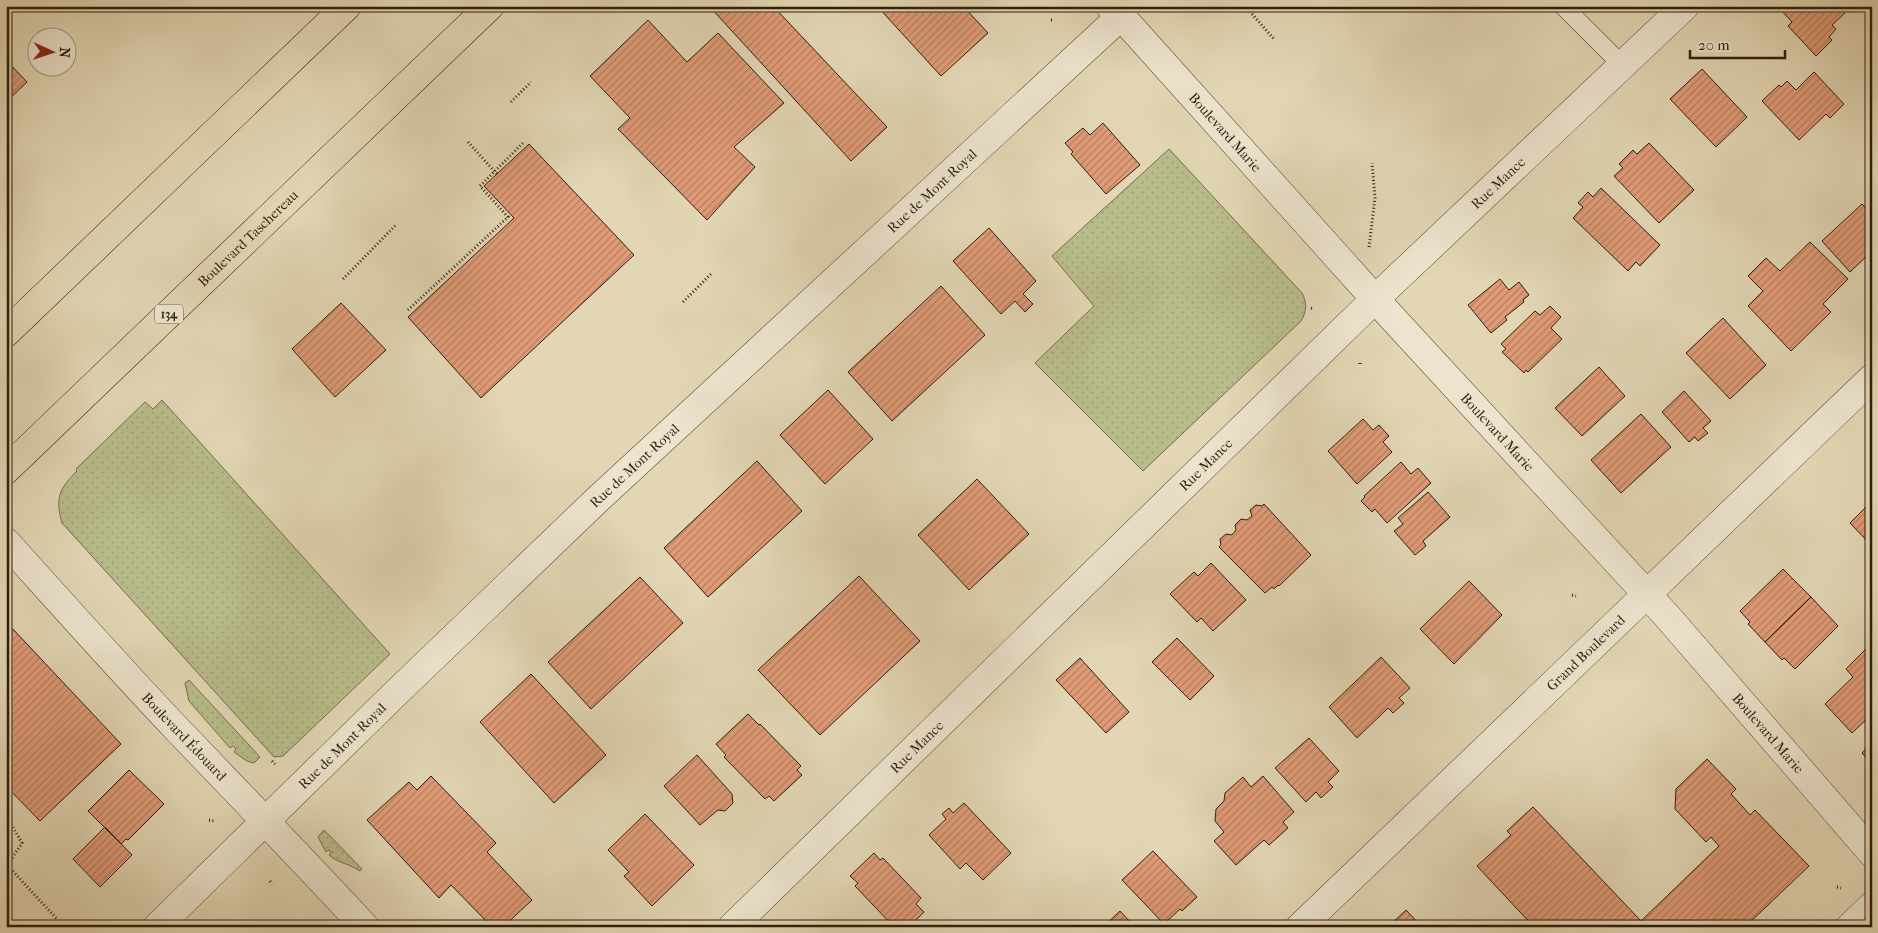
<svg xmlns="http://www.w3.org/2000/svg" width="1878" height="933" font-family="'IM FELL French Canon',serif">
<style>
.grass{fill:url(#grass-dots);stroke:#746d4a}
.building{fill:url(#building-hatch);stroke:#2f1e0b}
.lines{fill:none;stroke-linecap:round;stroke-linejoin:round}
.service-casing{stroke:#5c4c35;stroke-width:19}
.minor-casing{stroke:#5c4c35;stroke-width:29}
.tertiary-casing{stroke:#5c4c35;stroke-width:29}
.primary-casing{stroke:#2f1e0b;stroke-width:29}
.path{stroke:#2f1e0b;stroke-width:3;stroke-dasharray:1 2.5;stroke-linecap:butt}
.service{stroke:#ece4ce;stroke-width:18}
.minor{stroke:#ece4ce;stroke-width:28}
.tertiary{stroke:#ece4ce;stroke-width:28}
.primary{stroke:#e2d6b4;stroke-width:28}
.labels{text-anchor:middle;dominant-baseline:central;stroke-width:4;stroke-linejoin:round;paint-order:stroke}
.shield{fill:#ece4ce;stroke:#685946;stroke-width:1}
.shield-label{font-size:12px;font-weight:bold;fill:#2f1e0b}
.street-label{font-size:14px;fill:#2f1e0b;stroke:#ece4ce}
</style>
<defs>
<pattern id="grass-dots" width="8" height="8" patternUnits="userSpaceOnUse" patternTransform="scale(1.25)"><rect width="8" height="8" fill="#b8bc8a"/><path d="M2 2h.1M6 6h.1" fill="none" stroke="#9ea176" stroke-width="1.8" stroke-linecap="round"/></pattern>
<pattern id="building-hatch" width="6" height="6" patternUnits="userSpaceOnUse" patternTransform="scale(1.25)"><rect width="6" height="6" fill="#e09b77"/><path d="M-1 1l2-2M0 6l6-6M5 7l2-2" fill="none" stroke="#b67e60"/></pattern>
</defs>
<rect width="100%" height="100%" fill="#e2d6b4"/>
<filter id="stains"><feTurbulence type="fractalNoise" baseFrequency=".004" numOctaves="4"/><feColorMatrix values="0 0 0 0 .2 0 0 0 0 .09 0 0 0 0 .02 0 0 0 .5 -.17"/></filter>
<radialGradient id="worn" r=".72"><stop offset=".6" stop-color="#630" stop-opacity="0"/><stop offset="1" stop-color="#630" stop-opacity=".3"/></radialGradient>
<path class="grass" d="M1169 149 1302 293C1307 303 1307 311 1301 321L1143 471 1035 363 1094 306 1052 256Z
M162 400 390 654 283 756 274 757 62 523C55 498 59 489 77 471L76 469 145 402 153 409Z
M189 680 260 757 254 763 247 761 234 752 236 749 233 746 230 748 189 701 185 683Z
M324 830 362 869 360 871C350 864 338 863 329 855L331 853 329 850 326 852 318 837Z"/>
<path class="building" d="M709 6H773L887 127 851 161Z
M877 6H963L988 33 941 76Z
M1777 6H1839L1845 13 1832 25 1836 29 1829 37 1832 40 1816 56 1788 26 1792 22Z
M648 20 687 62 718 33 784 103 734 147 755 167 707 220 618 129 630 118 590 76Z
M6 60 27 82 6 102Z
M1702 69 1747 117 1716 147 1670 99Z
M1814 72 1844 104 1830 118 1826 114 1799 140 1762 101 1779 85 1781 87 1787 81 1796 90Z
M1103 123 1140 165 1106 194 1071 154 1073 152 1065 143 1083 128 1090 135Z
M1649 143 1694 190 1659 223 1614 176 1623 168 1619 164 1633 150 1637 154Z
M529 144 634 255 481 398 408 317 514 218 484 186Z
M1601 188 1660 245 1640 266 1636 262 1628 271 1573 218 1583 207 1578 203 1588 192 1593 197Z
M1862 204 1872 214V257L1869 254 1850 272 1822 241Z
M989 228 1036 281 1023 294 1033 304 1025 312 1015 301 1001 314 953 261Z
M1810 242 1848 279 1823 304 1831 312 1791 351 1748 306 1763 291 1748 276 1766 258 1780 271Z
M1500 279 1509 290 1519 282 1529 295 1523 300 1524 302 1505 317 1507 320 1491 333 1468 305Z
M941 286 985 335 892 421 848 372Z
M341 303 386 350 335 397 292 349Z
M1550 306 1561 317 1551 328 1562 339 1528 372 1526 370 1524 373 1502 352 1506 349 1501 344 1535 311 1540 315Z
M1723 318 1766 365 1730 399 1686 353Z
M1599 367 1625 396 1582 436 1555 408Z
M828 390 873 439 825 484 780 435Z
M1684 391 1711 421 1703 428 1708 433 1698 441 1695 437 1689 442 1662 412Z
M1641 414 1671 447 1621 493 1591 460Z
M1363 419 1373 430 1379 425 1389 436 1383 442 1392 452 1357 484 1328 451Z
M757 461 802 511 708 597 664 548Z
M1401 462 1411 474 1418 468 1431 483 1387 523 1375 509 1372 512 1361 501 1365 497 1364 496Z
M977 479 1029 534 969 590 918 535Z
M1428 492 1450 517 1423 541 1426 546 1415 555 1394 531 1403 524 1398 518Z
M1872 501V546L1850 523Z
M1264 504 1311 555 1279 586 1278 585 1274 589 1272 587 1265 593 1219 547 1221 545 1220 539 1226 534 1232 535 1236 530 1235 525 1241 519 1247 520 1252 516 1250 510 1256 505 1262 506Z
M1211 563 1246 600 1213 631 1201 618 1197 622 1170 594 1194 572 1198 576Z
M1783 569 1811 597 1765 642 1748 624 1750 622 1740 611Z
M859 576 920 641 820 735 758 670Z
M640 577 683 623 591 709 548 662Z
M1469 581 1502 615 1454 664 1420 629Z
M1811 597 1838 626 1795 669 1784 658 1782 660 1765 642Z
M11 627 121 744 40 821 6 786V631Z
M1177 638 1214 676 1190 700 1152 662Z
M1866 649 1872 655V714L1852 733 1825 704 1853 677 1846 669Z
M1381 657 1410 688 1399 698 1404 703 1393 713 1388 708 1357 738 1329 707Z
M1080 658 1129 712 1106 733 1056 680Z
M531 674 606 755 554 803 480 722Z
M748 714 759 725 760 724 801 766 797 770 802 775 774 801 769 796 765 799 724 757 726 755 716 744Z
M1309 738 1339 771 1328 782 1333 787 1321 798 1316 792 1306 802 1275 768Z
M1872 742V764L1862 753Z
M697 755 732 794 733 803 725 811 718 810 700 825 664 786Z
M1707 759 1736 789 1731 794 1750 815 1755 810 1809 866 1745 927H1534L1477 866 1511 835 1507 831 1533 807 1641 921 1719 846 1711 837 1706 842 1675 809 1676 789Z
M129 770 164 804 128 840 126 839 121 844 88 811Z
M431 776 496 843 487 852 532 900 503 927H492L451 885 439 898 367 820 409 782 417 790Z
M1263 776 1294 812 1283 822 1288 828 1269 845 1264 840 1236 865 1214 841 1224 832 1215 821 1216 809 1224 801 1225 793 1243 777 1251 787Z
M964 803 1011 853 983 880 966 863 960 869 929 835 946 819 942 814 949 808 953 813Z
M645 814 694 865 652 906 624 876 629 872 608 850Z
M105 827 132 855 100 887 73 859Z
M1153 851 1197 897 1182 911 1180 909 1164 924 1122 880Z
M874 853 880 860 883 858 921 898 916 904 924 912 909 927H902L898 922 893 926 855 886 858 883 850 876Z
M1406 910 1422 927H1388Z
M1120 911 1135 927H1103Z"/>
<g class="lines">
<g class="service-casing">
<path id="service" d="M1563 6 1623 66"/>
</g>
<g class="minor-casing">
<g id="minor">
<path id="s1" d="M1110 6 1121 16 1375 299 1666 615 1872 853"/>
<path id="s2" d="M157 927 397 692 598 499 1121 16"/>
<path id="s3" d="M732 927 1375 299 1685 6"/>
<path id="s4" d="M1300 927 1872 378"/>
<path d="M1850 927 1872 906"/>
</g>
</g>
<g class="tertiary-casing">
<g id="tertiary">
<path id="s5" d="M6 542C62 604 117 666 175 727 238 793 302 859 365 927"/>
</g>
</g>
<g class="primary-casing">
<g id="primary">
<path d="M6 333 347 6"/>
<path id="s6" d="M6 470 490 6"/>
</g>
</g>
<path class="path" d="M1245 6 1274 39
M1051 20H1054
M511 102 531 82
M468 142 497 174
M1369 247 1375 198 1372 163
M343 279 396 225
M683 302 712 273
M1311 308 1314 309
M408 310 508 217 480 186 524 142
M1360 364V361
M1572 595 1576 596
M272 761 275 764
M6 815 22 843 7 866
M209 820 214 821
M8 866 57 919
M270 881 272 884
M1837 887 1841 888"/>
<use href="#service" class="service"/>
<use href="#minor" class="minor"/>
<use href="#tertiary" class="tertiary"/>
<use href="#primary" class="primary"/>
</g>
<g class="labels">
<rect class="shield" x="155" y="304.5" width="28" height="19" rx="4"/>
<g class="shield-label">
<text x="169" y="314">134</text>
</g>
<g class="street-label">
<text stroke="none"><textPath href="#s1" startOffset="171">Boulevard Marie</textPath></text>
<text stroke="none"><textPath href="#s3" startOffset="1068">Rue Mance</textPath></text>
<text stroke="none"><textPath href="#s2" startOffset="1069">Rue de Mont-Royal</textPath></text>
<text stroke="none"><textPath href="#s6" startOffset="335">Boulevard Taschereau</textPath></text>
<text stroke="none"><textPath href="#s1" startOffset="576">Boulevard Marie</textPath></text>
<text stroke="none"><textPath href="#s3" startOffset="662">Rue Mance</textPath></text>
<text stroke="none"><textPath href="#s2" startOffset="664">Rue de Mont-Royal</textPath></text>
<text stroke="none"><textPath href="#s4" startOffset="396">Grand Boulevard</textPath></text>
<text stroke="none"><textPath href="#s1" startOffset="981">Boulevard Marie</textPath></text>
<text stroke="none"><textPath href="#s5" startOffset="264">Boulevard Édouard</textPath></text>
<text stroke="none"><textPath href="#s2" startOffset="259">Rue de Mont-Royal</textPath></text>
<text stroke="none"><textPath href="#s3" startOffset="258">Rue Mance</textPath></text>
</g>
</g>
<rect width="1878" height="933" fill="none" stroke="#e2d6b4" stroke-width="25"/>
<rect x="8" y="8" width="1863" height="918" fill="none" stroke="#2f1e0b" stroke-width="2.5"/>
<rect x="12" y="12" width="1853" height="908" fill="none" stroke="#2f1e0b"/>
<g transform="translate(52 52) rotate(93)"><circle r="24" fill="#ece4ce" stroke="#a09580"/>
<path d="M0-4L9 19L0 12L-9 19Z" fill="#8f2418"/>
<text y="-8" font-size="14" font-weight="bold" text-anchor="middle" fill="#2f1e0b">N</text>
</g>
<path d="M1690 50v8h95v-8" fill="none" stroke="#2f1e0b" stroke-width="2.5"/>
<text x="1698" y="50" font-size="15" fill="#2f1e0b" stroke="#ece4ce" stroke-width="4" paint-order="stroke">20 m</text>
<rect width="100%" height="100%" filter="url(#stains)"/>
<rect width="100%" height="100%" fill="url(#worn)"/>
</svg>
